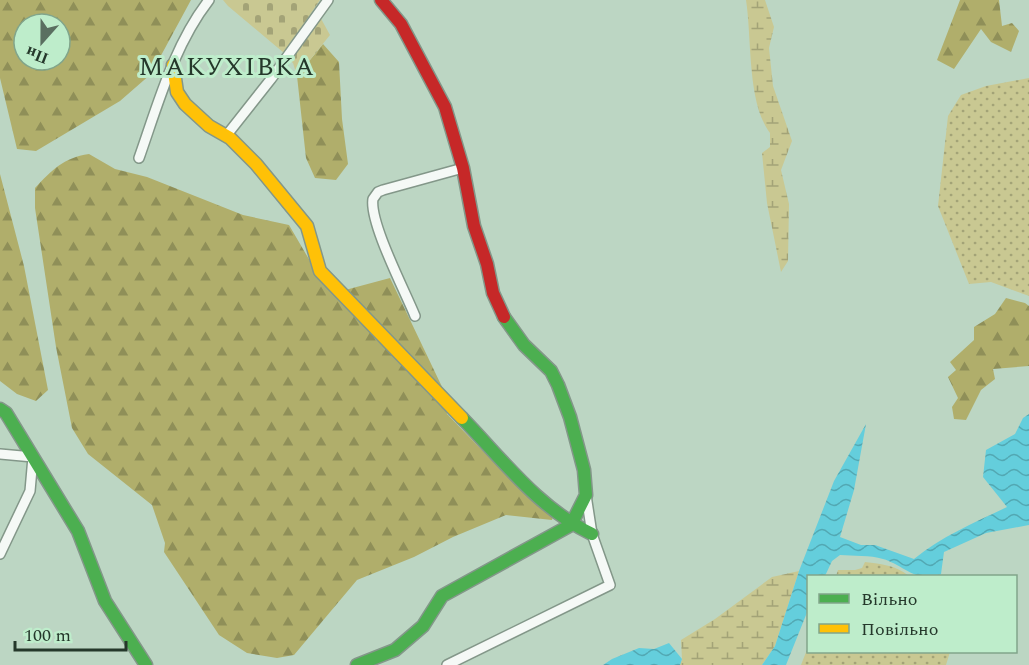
<svg xmlns="http://www.w3.org/2000/svg" width="1029" height="665" font-family="Spectral,serif">
<style>
.forest{fill:url(#forest-firs);fill-rule:evenodd}
.wetland{fill:url(#wetland-marsh)}
.cemetery{fill:url(#cemetery-stones)}
.garden{fill:url(#garden-dots)}
.water{fill:url(#water-waves)}
.lines{fill:none;stroke-linecap:round;stroke-linejoin:round}
.street-casing{stroke:#839789;stroke-width:12}
.fast-casing{stroke:#839789;stroke-width:15}
.slow-casing{stroke:#839789;stroke-width:15}
.jam-casing{stroke:#839789;stroke-width:15}
.street{stroke:#f5f9f6;stroke-width:9}
.fast{stroke:#4caf50;stroke-width:12}
.slow{stroke:#ffc107;stroke-width:12}
.jam{stroke:#c62828;stroke-width:12}
.labels{text-anchor:middle;dominant-baseline:central;stroke-width:6;stroke-linejoin:round;paint-order:stroke}
.quarter-label{font-size:26px;letter-spacing:1.5px;fill:#25382b;stroke:#beedcb}
</style>
<defs>
<pattern id="forest-firs" width="22" height="20" patternUnits="userSpaceOnUse" patternTransform="scale(1.5)"><rect width="22" height="20" fill="#b0ae6b"/><path d="M5 1l3.5 6h-7zM16 11l3.5 6h-7z" fill="#8f8f58"/></pattern>
<pattern id="wetland-marsh" width="20" height="14" patternUnits="userSpaceOnUse" patternTransform="scale(1.5)"><rect width="20" height="14" fill="#c9c892"/><path d="M1 5h8M5 5V1M11 12h8M15 12V8" fill="none" stroke="#a3a377"/></pattern>
<pattern id="cemetery-stones" width="16" height="16" patternUnits="userSpaceOnUse" patternTransform="scale(1.5)"><rect width="16" height="16" fill="#c9c892"/><path d="M2 7V4a2 2 0 0 1 4 0v3zM10 15v-3a2 2 0 0 1 4 0v3z" fill="#a3a377"/></pattern>
<pattern id="garden-dots" width="8" height="8" patternUnits="userSpaceOnUse" patternTransform="scale(1.5)"><rect width="8" height="8" fill="#c9c892"/><path d="M2 2h.1M6 6h.1" fill="none" stroke="#a3a377" stroke-width="1.8" stroke-linecap="round"/></pattern>
<pattern id="water-waves" width="16" height="10" patternUnits="userSpaceOnUse" patternTransform="scale(1.5)"><rect width="16" height="10" fill="#64cedc"/><path d="M0 5q4-4 8 0t8 0" fill="none" stroke="#52a8b3"/></pattern>
</defs>
<rect width="100%" height="100%" fill="#bcd6c3"/>
<path class="forest" d="M0 0H191L151 74 120 101 36 151 17 149 0 78ZM24 24H60V60H24Z
M960 0H999L1002 26 1012 23 1019 31 1011 52 991 42 981 29 954 69 937 60Z
M323 44 339 62 342 119 348 164 336 180 315 178 306 158 297 76Z
M89 154 115 169 147 177 243 215 289 225 310 261 334 293 390 278 444 391 447 414 509 478 555 506 552 520 506 515 453 537 414 557 357 580 294 655 277 658 247 653 219 635 164 552 165 543 152 505 88 454 72 428 56 347 35 208V188C52 170 63 158 89 154Z
M0 174 24 266 48 390 36 401 17 394 0 381Z
M1006 298 1025 303 1029 306V366L993 369 995 379 981 390 966 420 954 419 952 407 958 398 948 377 956 370 950 362 974 340V327L995 314Z"/>
<path class="wetland" d="M746 0H765L774 27 769 48 773 86 792 141 781 170 789 204 788 261 781 272 767 203 762 153 770 147V133C747 103 752 38 746 0Z
M799 571 775 646 762 665H680L682 659 681 640 715 619 772 577Z"/>
<path class="cemetery" d="M223 0H320L284 53 228 6Z
M319 15 330 35 297 76 293 63 288 59Z"/>
<path class="garden" d="M1029 78V296L991 282 969 284 938 206 948 116 961 95 986 86Z
M865 562C882 564 895 565 909 576H836L838 570H855L862 568Z
M808 647V652H950L946 665H801Z"/>
<path class="water" d="M1029 414V525L986 533 944 552 941 574C920 586 902 564 883 559 870 555 853 556 840 555L832 561 825 576H808V610L786 665H762L775 646 799 571 834 481 866 424 854 490 840 537 861 545H875L914 559C942 536 974 523 1007 507L983 477 986 450 1015 434 1023 418Z
M669 643 682 659 680 665H603L612 659 639 648 654 649Z"/>
<g class="lines">
<g class="street-casing">
<path id="street" d="M226 136 271 79 328 0
M139 158C158 104 174 45 209 0
M415 316C405 291 369 222 373 199L378 192 383 190 463 168
M0 454 33 457 30 491 0 554
M447 665 610 585 592 534 586 495"/>
</g>
<g class="fast-casing">
<path id="fast" d="M0 409 6 413 78 531 105 601 146 665
M462 418C503 460 538 508 592 534
M357 665 395 650 423 626 442 596 571 525 586 495 584 470 570 417 558 385 551 371 524 345 504 317"/>
</g>
<g class="slow-casing">
<path id="slow" d="M173 65 177 92 185 104 209 126 230 138 256 164 307 226 320 271 462 418"/>
</g>
<g class="jam-casing">
<path id="jam" d="M381 0 401 24 445 107 463 168 474 226 487 264 493 293 504 317"/>
</g>
<use href="#street" class="street"/>
<use href="#fast" class="fast"/>
<use href="#slow" class="slow"/>
<use href="#jam" class="jam"/>
</g>
<g class="labels">
<g class="quarter-label">
<text x="227" y="67">МАКУХІВКА</text>
</g>
</g>
<rect x="807" y="575" width="210" height="78" fill="#beedcb" stroke="#81a58b" stroke-width="1.5"/>
<rect x="819" y="594" width="30" height="9" fill="#4caf50" stroke="#81a58b" stroke-width="1.5"/>
<text x="861" y="605" font-size="18" fill="#25382b">Вільно</text>
<rect x="819" y="624" width="30" height="9" fill="#ffc107" stroke="#81a58b" stroke-width="1.5"/>
<text x="861" y="635" font-size="18" fill="#25382b">Повільно</text>
<g transform="translate(42 42) rotate(201)"><circle r="28" fill="#beedcb" stroke="#81a58b" stroke-width="1.5"/>
<path d="M0-4.5L10 22L0 15L-10 22Z" fill="#5a6f60"/>
<text y="-9" font-size="16" font-weight="bold" text-anchor="middle" fill="#25382b">Пн</text>
</g>
<path d="M15 641v9h111v-9" fill="none" stroke="#25382b" stroke-width="3"/>
<text x="24" y="641" font-size="18" fill="#25382b" stroke="#beedcb" stroke-width="4.5" paint-order="stroke">100 m</text>
</svg>
